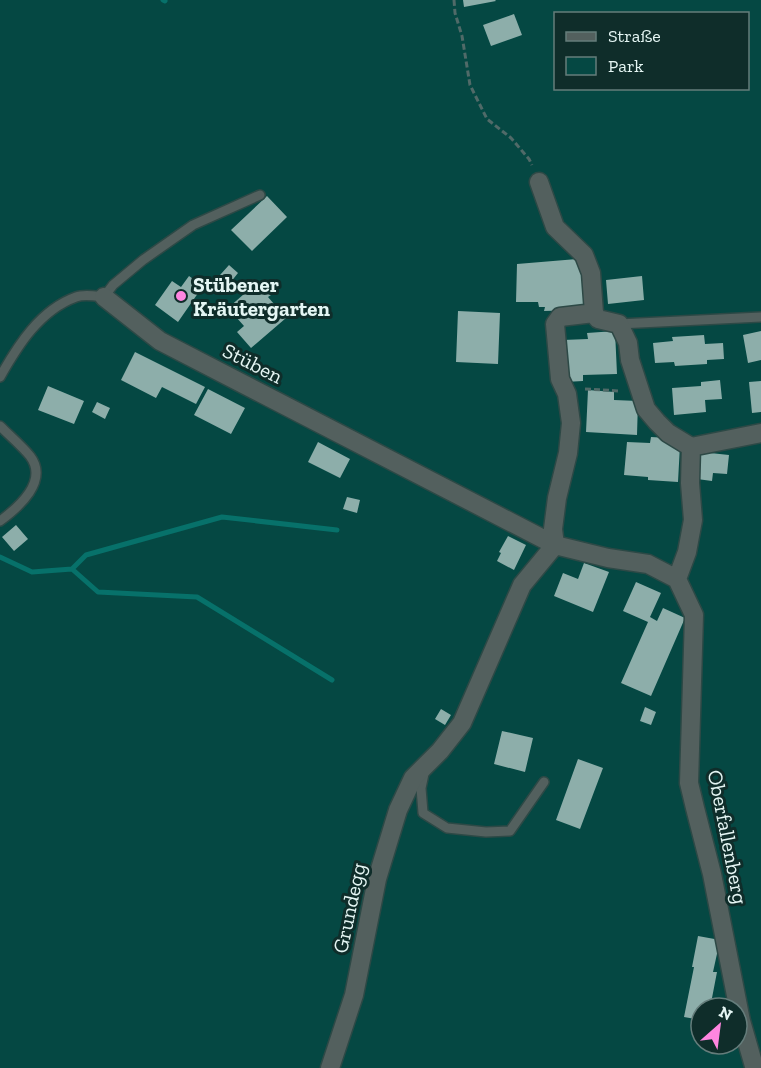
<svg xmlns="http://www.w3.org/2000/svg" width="761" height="1068" font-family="'Zilla Slab',serif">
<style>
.green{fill:#054843;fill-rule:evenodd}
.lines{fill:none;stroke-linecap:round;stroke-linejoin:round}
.stream{stroke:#07716a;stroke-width:5}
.building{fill:#8daeaa}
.lane-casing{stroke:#2d4946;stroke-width:12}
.street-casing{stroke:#2d4946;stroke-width:21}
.path{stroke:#506a68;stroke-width:3;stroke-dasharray:6 3;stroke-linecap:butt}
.lane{stroke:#53605e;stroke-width:9}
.street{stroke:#53605e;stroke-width:18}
.poi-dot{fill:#fe86e0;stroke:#0f2d2a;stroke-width:2}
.labels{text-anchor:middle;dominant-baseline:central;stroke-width:6;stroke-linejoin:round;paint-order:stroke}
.poi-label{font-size:21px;font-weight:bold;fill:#e5f6f4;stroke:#0f2d2a;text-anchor:start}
.street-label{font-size:21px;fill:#e5f6f4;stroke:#0f2d2a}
</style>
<rect width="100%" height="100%" fill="#0f2d2a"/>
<path class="green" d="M0 0H761V1068H0ZM556 14H748V88H556ZM701 1008H737V1044H701Z"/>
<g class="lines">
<path class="stream" d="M163 0 165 1
M0 557 32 572 72 569 86 555 222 517 337 530
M72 569 98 592 197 597 332 680"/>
</g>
<path class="building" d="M463 0H495L496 1 464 7Z
M514 14 522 35 491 46 483 25Z
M267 196 287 217 252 251 231 230Z
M577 259 586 269 587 304 580 310 544 311 545 307H539L538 302H516L517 264Z
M229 265 238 273 222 293 212 284Z
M189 276 203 286 178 322 155 305 172 281 181 287Z
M642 276 644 300 608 304 606 280Z
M259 281 271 295 268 297 286 318 251 348 237 332 244 326 228 308Z
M458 311 500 313 498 364 456 362Z
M615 331 617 374 583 375V381L565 382 563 340 588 339 587 333Z
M761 331V360L748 363 743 335Z
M704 335 705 344 723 343 724 359 707 360V364L675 366 674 362 655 363 653 343 673 341 672 337Z
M135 352 205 387 196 404 162 387 156 398 121 380Z
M720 380 722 399 705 400 706 412 674 415 672 388 701 386V382Z
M761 381V412L752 413 749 382Z
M48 386 84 401 74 424 38 410Z
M208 389 245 408 231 434 194 415Z
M588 390 614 392V400L638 401 637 435 586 432Z
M97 402 110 408 105 419 92 412Z
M651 437 668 438V444L680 445 678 482 648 480V477L624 475 627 442 650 443Z
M318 442 350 459 340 478 308 462Z
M701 452 729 455 727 474 713 473 712 481 697 479Z
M347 497 360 500 357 513 343 509Z
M16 525 28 539 14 551 2 537Z
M508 536 526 545 514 570 497 561 501 553 499 552Z
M584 563 609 572 593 612 554 596 563 573 578 579Z
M636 582 661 593 650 617 657 621 663 608 685 618 651 696 621 683 648 622 623 611Z
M645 707 656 712 651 725 640 721Z
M441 709 451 715 445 725 435 719Z
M502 731 533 738 525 772 494 764Z
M578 759 603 768 580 829 556 820Z
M698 936 720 940 713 972H717L712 998 724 1000 722 1008H701V1020L684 1017 694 967H692Z"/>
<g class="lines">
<g class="lane-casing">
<path id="lane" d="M619 324 761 317
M0 377C18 345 40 310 76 297 84 294 95 296 104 297L113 285 143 260 193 225 260 195
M0 426C10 436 22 446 30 456 49 481 19 507 0 521
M425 769 421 788 423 813 447 828 486 832 510 831 544 782"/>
</g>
<g class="street-casing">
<path id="street" d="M539 182 555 227 584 255 591 273 594 313 598 319 619 324 628 343 630 360 646 409 657 422 668 433 691 447 761 433
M104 297 160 341 555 545 608 558 648 564 677 579
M555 545 553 529 557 498 568 453 571 423 567 394 560 379 555 324 560 317 594 313
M677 579 694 615 689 783 695 808 712 874 741 1021 754 1066 756 1068
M677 579 687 552 693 520 690 483 691 447
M330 1068 354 995 377 879 398 810 413 778 440 751 462 723 522 585 555 545"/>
</g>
<path class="path" d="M454 0 455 13 462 36 470 85 487 119 511 138 529 159 532 165
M585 389 620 391"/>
<use href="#lane" class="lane"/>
<use href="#street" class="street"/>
</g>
<circle class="poi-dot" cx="181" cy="296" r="6"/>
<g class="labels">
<g class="poi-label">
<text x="193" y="284">Stübener<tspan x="193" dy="24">Kräutergarten</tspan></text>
</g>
<g class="street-label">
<text transform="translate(253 363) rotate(27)">Stüben</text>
<text transform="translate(728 837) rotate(79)">Oberfallenberg</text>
<text transform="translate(349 908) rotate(-78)">Grundegg</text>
</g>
</g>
<rect x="554" y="12" width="195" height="78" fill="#0f2d2a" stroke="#657d7b" stroke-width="1.5"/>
<rect x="566" y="32" width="30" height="9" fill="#53605e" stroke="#657d7b" stroke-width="1.5"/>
<text x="608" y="42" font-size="18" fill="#e5f6f4">Straße</text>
<rect x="566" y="57" width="30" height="18" fill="#054843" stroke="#657d7b" stroke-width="1.5"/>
<text x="608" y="72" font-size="18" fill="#e5f6f4">Park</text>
<g transform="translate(719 1026) rotate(28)"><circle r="28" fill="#0f2d2a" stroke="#657d7b" stroke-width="1.5"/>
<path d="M0-4.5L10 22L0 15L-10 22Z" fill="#fe86e0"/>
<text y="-9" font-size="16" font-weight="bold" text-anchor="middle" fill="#e5f6f4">N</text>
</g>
</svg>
